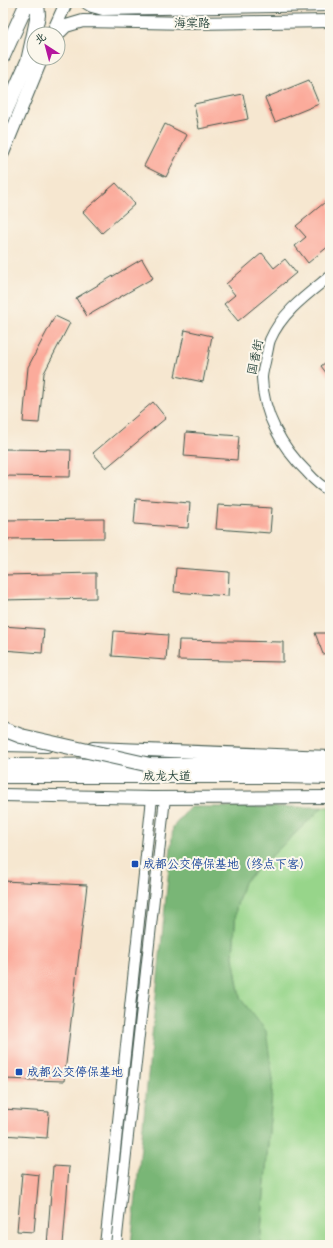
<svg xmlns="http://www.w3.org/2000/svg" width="333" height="1248" font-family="Itim,'LXGW WenKai TC',sans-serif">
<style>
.green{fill:#97d58a;stroke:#5b895f}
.forest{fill:#79b676;stroke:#4c7a55}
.building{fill:#fbab9b}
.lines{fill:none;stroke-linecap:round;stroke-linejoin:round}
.minor-casing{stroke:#3f564b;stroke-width:12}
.major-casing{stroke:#3f564b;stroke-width:14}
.highway-casing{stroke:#3f564b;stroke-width:16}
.minor{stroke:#fff;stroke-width:10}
.major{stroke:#fff;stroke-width:12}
.highway{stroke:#fff;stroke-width:14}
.highway-bridge-casing{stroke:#3f564b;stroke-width:16;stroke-linecap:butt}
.highway-bridge{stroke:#fff;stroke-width:14}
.transit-dot{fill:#1a4fb4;stroke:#fbf7ec;stroke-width:1.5}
.labels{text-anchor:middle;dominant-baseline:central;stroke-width:4;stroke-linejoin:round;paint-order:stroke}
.street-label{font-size:12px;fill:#1f3d34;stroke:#fbf7ec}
.transit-label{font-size:12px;fill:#164399;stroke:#fbf7ec;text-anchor:start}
</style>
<rect width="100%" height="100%" fill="#fbf7ec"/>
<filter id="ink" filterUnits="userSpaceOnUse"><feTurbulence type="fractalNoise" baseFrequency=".025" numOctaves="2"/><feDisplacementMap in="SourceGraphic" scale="8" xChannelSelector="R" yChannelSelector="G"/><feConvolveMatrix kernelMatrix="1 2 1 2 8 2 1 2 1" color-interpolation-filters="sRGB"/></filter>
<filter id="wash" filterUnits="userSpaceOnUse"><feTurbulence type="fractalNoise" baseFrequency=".012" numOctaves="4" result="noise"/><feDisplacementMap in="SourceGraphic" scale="16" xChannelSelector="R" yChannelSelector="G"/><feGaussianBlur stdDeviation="0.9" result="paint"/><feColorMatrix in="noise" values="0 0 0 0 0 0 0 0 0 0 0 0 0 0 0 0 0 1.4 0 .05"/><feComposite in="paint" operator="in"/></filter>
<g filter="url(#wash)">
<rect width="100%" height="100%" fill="#f6e7d0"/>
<path class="green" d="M323 807H330V1245H260L273 1080 240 998 233 957 236 908 244 882Z"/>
<path class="forest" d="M190 807H323L244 882 236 908 233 957 240 998 266 1031 273 1080 260 1245H131L173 827Z"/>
<g id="blocks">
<path class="building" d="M309 80 319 104 275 122 265 98Z
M243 94 248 119 199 129 194 104Z
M165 124 187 135 166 177 144 166Z
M116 183 135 204 102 233 83 212Z
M330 198V245L308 263 295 246 306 237 296 226Z
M262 253 274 268 285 259 296 273 238 321 224 304 235 295 226 284Z
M142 259 153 278 87 316 76 298Z
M55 316 70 323 44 373 39 423 23 422 28 367Z
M185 330 212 336 203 382 175 376Z
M330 359V378L321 366Z
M153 402 166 418 106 468 93 453Z
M186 432 239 436 237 460 184 456Z
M3 449 71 450 70 477 3 476Z
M136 499 190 503 188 528 134 524Z
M218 505 272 508 270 533 216 529Z
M104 519V538L3 539V520Z
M176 568 229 572 228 596 174 592Z
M96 573V598L3 600V575Z
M3 626 44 629 42 653 3 650Z
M114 631 168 635 166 660 112 656Z
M315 633H330V653L323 654Z
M179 640 283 642V662L178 660Z
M3 881 87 885 64 1081 3 1079Z
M3 1109 49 1112 47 1138 3 1135Z
M53 1166 69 1167 63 1245H47Z
M22 1173 39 1175 34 1232 17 1231Z"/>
</g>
</g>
<g filter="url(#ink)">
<use href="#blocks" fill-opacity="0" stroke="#3f564b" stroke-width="1"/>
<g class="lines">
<g class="minor-casing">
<path id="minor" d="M330 276C308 294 282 312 270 340 268 345 268 352 266 357 265 364 262 372 262 378 263 414 282 448 307 472 314 480 321 487 330 491
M105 1245 152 798
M116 1245 165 798"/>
</g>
<g class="major-casing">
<path id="major" d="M87 3 92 6 103 9 330 5
M52 34 66 3
M58 34 66 26 83 21 192 23 330 21
M3 153 42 58
M3 745 47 746
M93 748 330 757
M3 795 152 798 330 797"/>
</g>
<g class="highway-casing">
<path id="highway" d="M34 34 38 15 37 3
M3 56 27 3
M3 117 28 61 34 34
M3 766 330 764
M3 776H283L330 777"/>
</g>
<use href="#minor" class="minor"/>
<use href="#major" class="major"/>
<use href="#highway" class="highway"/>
<g class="highway-bridge-casing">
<path id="highway-bridge" d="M3 729 21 736 150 765"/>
</g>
<use href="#highway-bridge" class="highway-bridge"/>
</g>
</g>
<g class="transit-dot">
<rect x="131" y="860" width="8" height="8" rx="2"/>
<rect x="15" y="1068" width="8" height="8" rx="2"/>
</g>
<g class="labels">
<g class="street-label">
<text x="192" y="23">海棠路</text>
<text transform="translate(255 357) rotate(-78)">国香街</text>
<text x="167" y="776">成龙大道</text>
</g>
<g class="transit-label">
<text x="143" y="864">成都公交停保基地（终点下客）</text>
<text x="27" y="1072">成都公交停保基地</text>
</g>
</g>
<rect width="333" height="1248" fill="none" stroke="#fbf7ec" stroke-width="16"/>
<g transform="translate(46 46) rotate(324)"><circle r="19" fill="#fbf7ec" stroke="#a3ada2"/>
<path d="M0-3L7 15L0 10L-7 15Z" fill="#b5179e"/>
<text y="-6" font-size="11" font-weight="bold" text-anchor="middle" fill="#1f3d34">北</text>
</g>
</svg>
